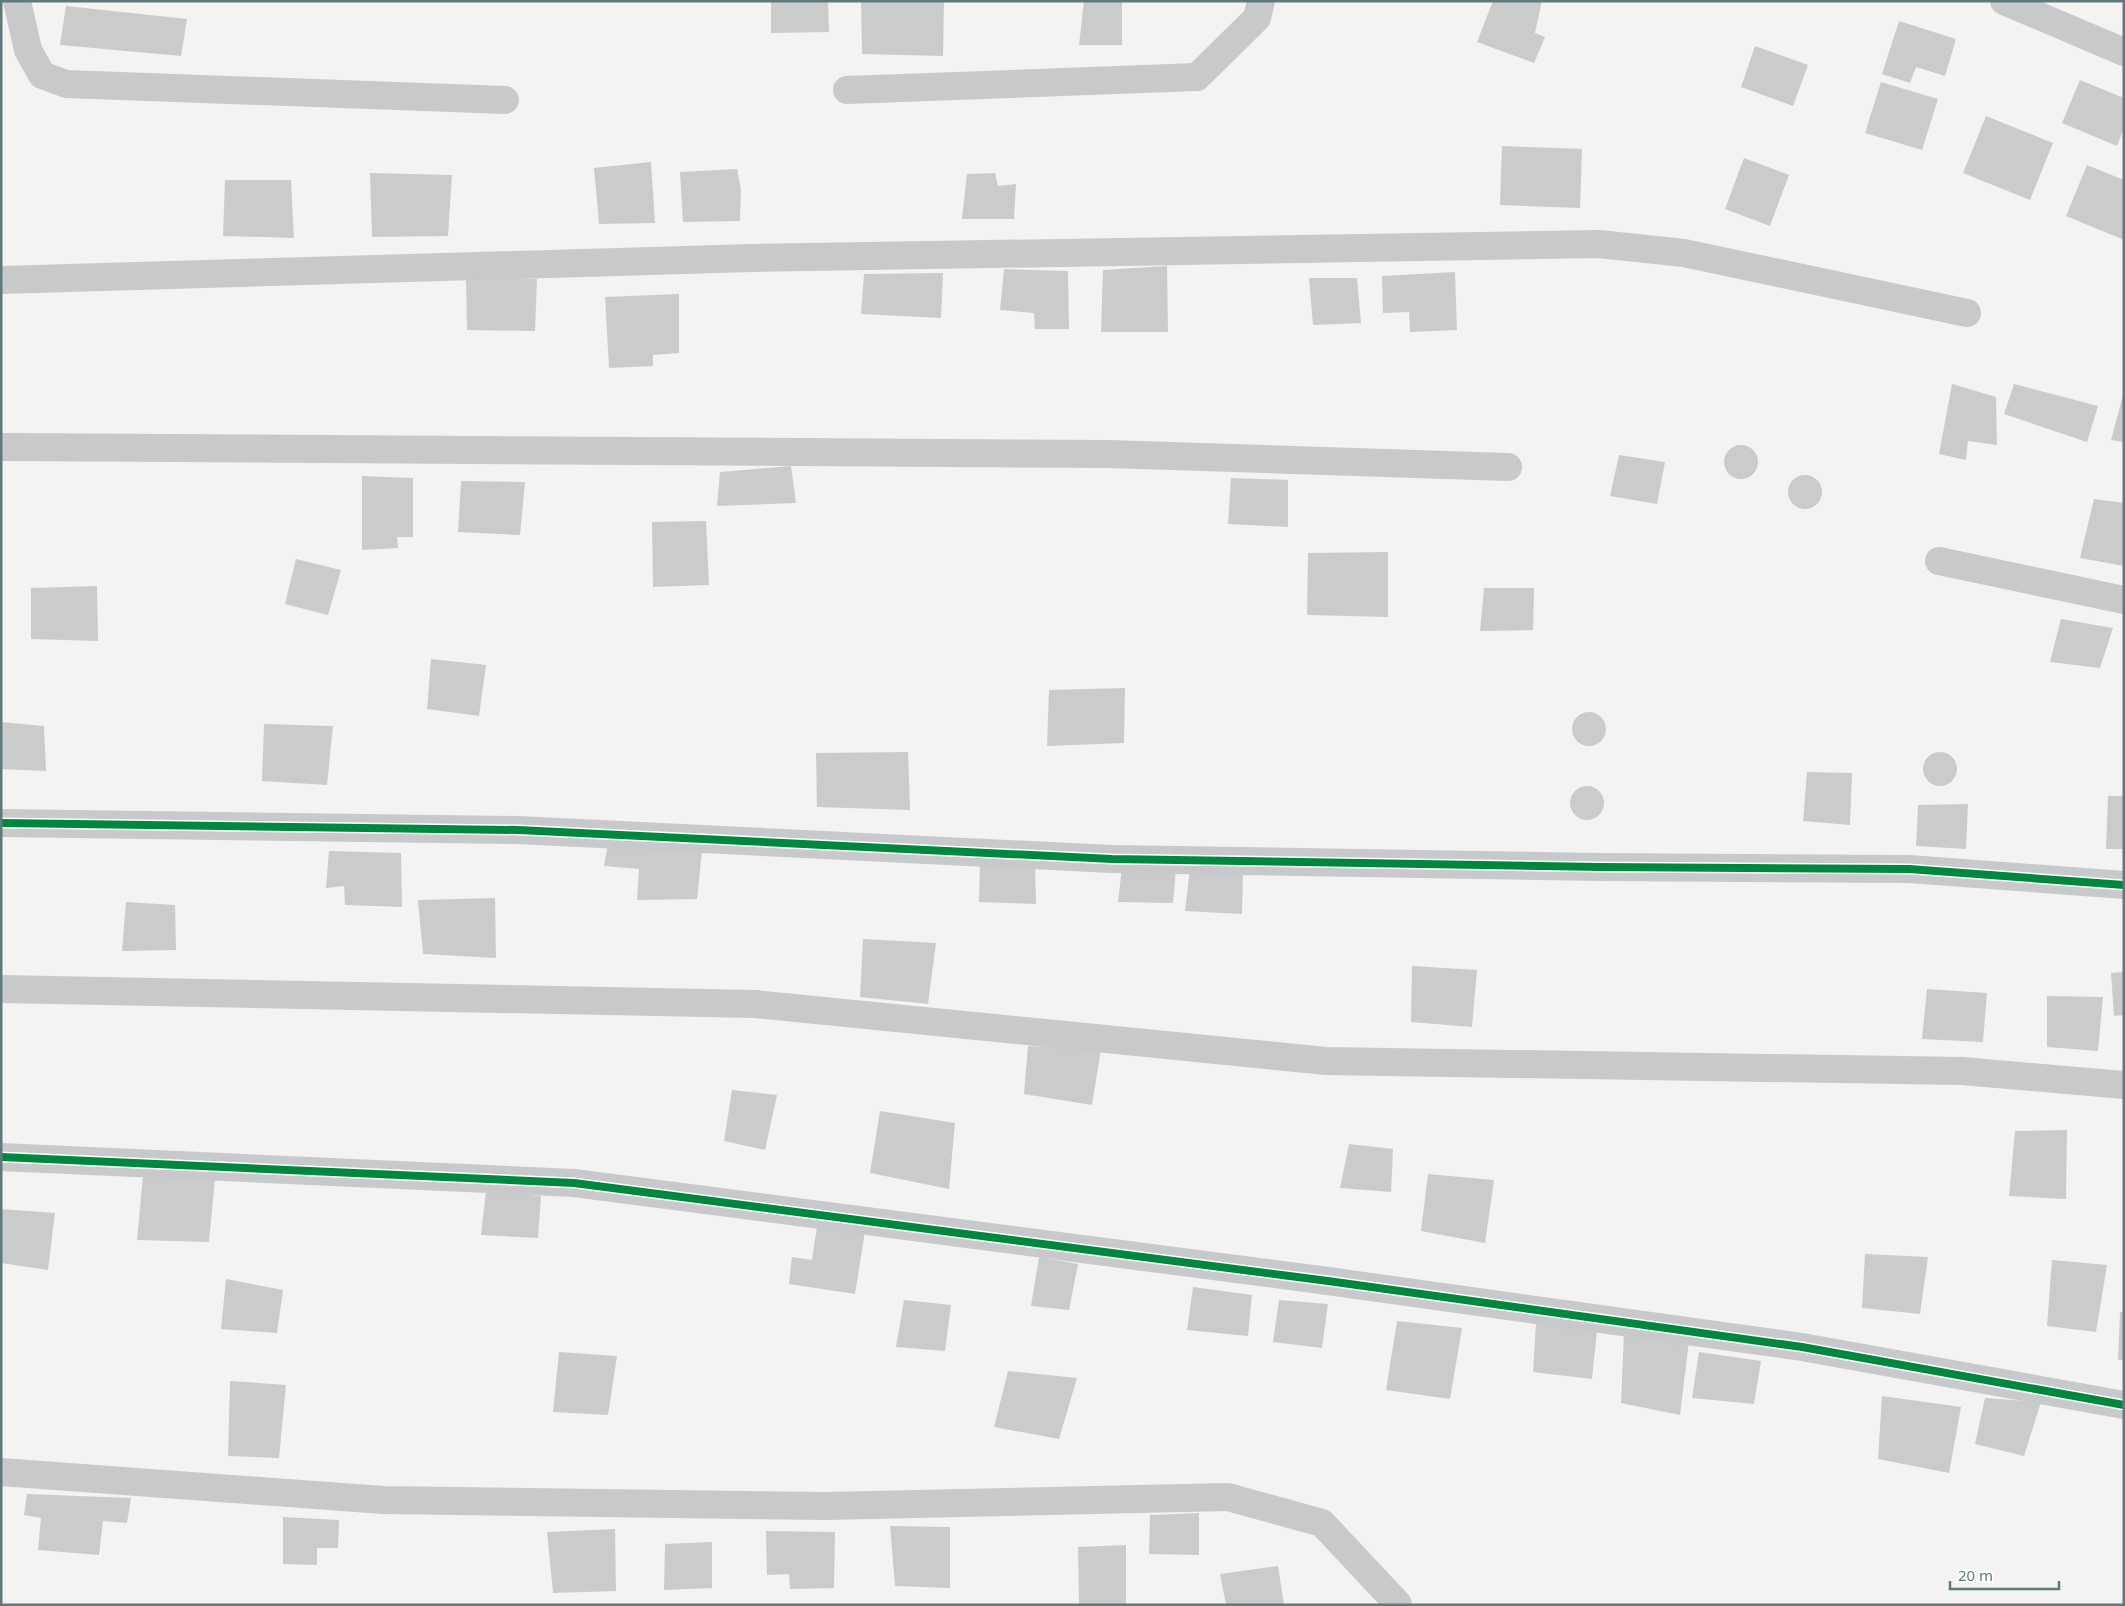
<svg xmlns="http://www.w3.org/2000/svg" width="2125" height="1606" font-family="'Noto Sans',sans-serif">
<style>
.building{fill:#cacccc}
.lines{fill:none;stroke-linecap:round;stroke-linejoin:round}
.minor{stroke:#c8c9ca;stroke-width:28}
.cycleway-casing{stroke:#fff;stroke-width:11}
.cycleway{stroke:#00873e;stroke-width:8}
</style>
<rect width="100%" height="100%" fill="#f4f3f2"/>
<path class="building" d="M771 1H828L829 32 771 33Z
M861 1H944L943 56 862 54Z
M1084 1H1122V45H1079Z
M1493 1H1542L1535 33 1545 37 1534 63 1477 42Z
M66 6 187 19 181 56 60 45Z
M1899 21 1956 39 1945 76 1916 67 1910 83 1882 74Z
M1755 46 1808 65 1793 106 1741 87Z
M2080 80 2124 98V128L2117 146 2062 123Z
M1881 82 1938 99 1922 150 1865 133Z
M1986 116 2053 143 2030 200 1963 173Z
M1502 146 1582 149 1580 208 1500 205Z
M1744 158 1789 175 1770 226 1725 209Z
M651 162 655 223 599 224 594 168Z
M2087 165 2124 180V240L2066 216Z
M737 169 741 189 740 221 683 222 680 172Z
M370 173 452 175 448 236 372 237Z
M995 173 998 186 1016 184 1014 219H962L967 174Z
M225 180H291L294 238 223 236Z
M1167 266 1168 332H1101L1103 270Z
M1004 269 1068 271 1069 329H1035L1034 313 1000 310Z
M1455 272 1457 330 1410 332 1409 312 1383 313 1382 276Z
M943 273 941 318 861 314 864 274Z
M1309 278H1357L1361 323 1313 325Z
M466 279H537L535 331 467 330Z
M679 294V353L653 355V366L609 368 605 297Z
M1952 384 1996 397 1997 445 1968 441 1966 460 1939 454Z
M2014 384 2098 406 2087 442 2004 414Z
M2124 391V442L2111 440Z
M1724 462a17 17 0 1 1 34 0a17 17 0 1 1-34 0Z
M1619 455 1665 462 1657 504 1610 496Z
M791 466 796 503 717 506 720 472Z
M1788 492a17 17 0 1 1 34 0a17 17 0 1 1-34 0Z
M362 476 413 478V537H397L398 548 362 550Z
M1231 478 1288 480V527L1228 524Z
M461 481 525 482 520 535 458 532Z
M2094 499 2124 503V566L2080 558Z
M706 521 709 585 653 587 652 522Z
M1388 552V617L1307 615 1308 553Z
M296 559 341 570 328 615 285 604Z
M97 586 98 641 31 639V588Z
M1484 588H1534L1533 630 1480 631Z
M2061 619 2113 628 2100 668 2050 662Z
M431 659 486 665 479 716 427 709Z
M1125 688 1124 743 1047 746 1049 690Z
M1572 729a17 17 0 1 1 34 0a17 17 0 1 1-34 0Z
M1 722 44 726 46 771 1 769Z
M264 724 333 726 327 785 262 781Z
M908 752 910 810 817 807 816 753Z
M1923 769a17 17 0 1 1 34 0a17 17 0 1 1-34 0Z
M1807 772 1852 773 1850 825 1803 821Z
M1570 803a17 17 0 1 1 34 0a17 17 0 1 1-34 0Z
M2108 796H2124V849H2106Z
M1968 804 1966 849 1916 846 1918 805Z
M608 844 702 852 697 899 637 900 639 869 604 866Z
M329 851 401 853 402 907 345 905 344 886 326 888Z
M980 862H1035L1036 904 979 902Z
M1122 867 1176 869 1173 903 1118 902Z
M1190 869 1243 872 1242 914 1185 911Z
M495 898 496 958 423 954 418 900Z
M126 902 175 905 176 950 122 951Z
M863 939 936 943 928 1004 860 997Z
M1412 966 1477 970 1472 1027 1411 1022Z
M2124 972V1015L2114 1016 2111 973Z
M1927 989 1987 993 1983 1042 1922 1039Z
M2047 996 2103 997 2098 1051 2047 1047Z
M1028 1046 1101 1049 1092 1105 1024 1094Z
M732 1090 777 1095 765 1150 724 1141Z
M880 1111 955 1123 949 1189 870 1173Z
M2067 1130 2066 1199 2009 1196 2015 1131Z
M1349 1144 1393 1149 1391 1192 1340 1188Z
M1428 1174 1494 1180 1485 1243 1421 1231Z
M143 1176 215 1179 209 1242 137 1240Z
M486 1191 541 1196 538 1238 481 1235Z
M1 1209 55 1213 48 1270 1 1263Z
M817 1226 865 1231 855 1294 789 1284 792 1257 812 1260Z
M1865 1254 1928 1257 1920 1314 1862 1308Z
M1039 1257 1078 1264 1069 1310 1031 1306Z
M2052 1260 2107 1265 2096 1332 2047 1326Z
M226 1279 283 1290 277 1333 221 1329Z
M1193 1287 1252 1295 1248 1336 1187 1330Z
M904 1300 951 1305 945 1351 896 1347Z
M1279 1300 1328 1304 1322 1348 1273 1342Z
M2120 1312H2124V1360H2118Z
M1397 1321 1462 1328 1450 1399 1386 1390Z
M1536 1323 1597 1331 1592 1379 1533 1372Z
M1624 1333 1689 1341 1680 1415 1621 1403Z
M559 1352 617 1356 608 1415 553 1412Z
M1699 1352 1761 1361 1754 1404 1692 1398Z
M1008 1371 1077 1378 1059 1439 994 1427Z
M230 1381 286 1385 279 1458 228 1456Z
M1882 1396 1961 1407 1949 1473 1878 1459Z
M1985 1398 2041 1402 2024 1456 1975 1444Z
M27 1494 131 1498 127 1523 103 1521 99 1555 38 1550 41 1518 24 1515Z
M1199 1513V1555L1149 1554 1150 1515Z
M283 1517 339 1520 338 1548H317V1565L283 1564Z
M890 1526 950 1527V1588L895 1586Z
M615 1529 616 1591 553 1593 547 1532Z
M766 1531 835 1532 834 1588 790 1589 789 1574 767 1575Z
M712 1542V1588L664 1590 665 1544Z
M1126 1545V1605H1079L1078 1547Z
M1278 1566 1284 1605H1226L1220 1574Z"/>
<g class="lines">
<path class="minor" d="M17 1 28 50 42 75 66 84 505 100
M2004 1 2124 52
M847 90 1197 77 1257 18 1261 1
M1 280 752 258 1599 244 1684 253 1967 313
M1 447 1109 454 1508 467
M1939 561 2124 600
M1 823 518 830 1112 859 1601 867 1909 869 2124 885
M1 989 755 1004 1326 1061 1962 1071 2124 1085
M1 1157 574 1183 1328 1281 1802 1347 2124 1405
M1 1472 383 1500 826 1506 1228 1497 1322 1523 1398 1604"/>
<g class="cycleway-casing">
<path id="cycleway" d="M1 823 518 830 1112 859 1601 867 1909 869 2124 885
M1 1157 574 1183 1328 1281 1802 1347 2124 1405"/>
</g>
<use href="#cycleway" class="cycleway"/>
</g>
<rect width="2125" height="1606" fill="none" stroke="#5f797d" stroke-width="5"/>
<path d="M1950 1581v8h109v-8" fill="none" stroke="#5f797d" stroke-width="2.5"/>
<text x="1958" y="1581" font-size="15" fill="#5f797d" stroke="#ffffff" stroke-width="4" paint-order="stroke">20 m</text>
</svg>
